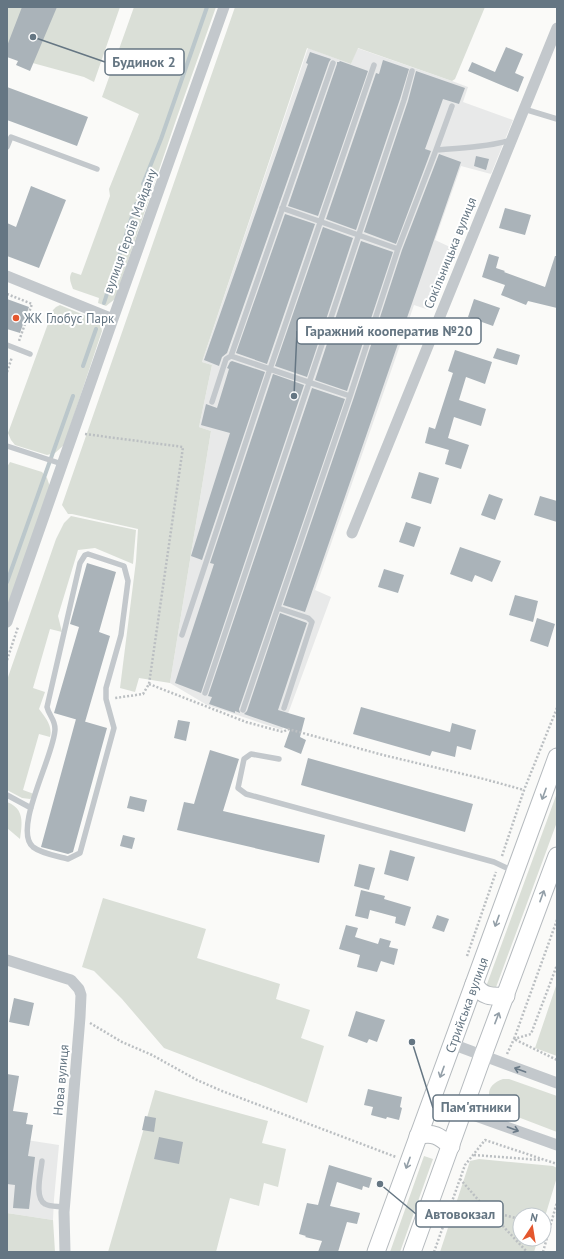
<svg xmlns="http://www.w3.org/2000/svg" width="564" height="1259" font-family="'PT Sans',sans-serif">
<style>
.built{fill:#e8e9e9}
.green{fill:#dadfd7}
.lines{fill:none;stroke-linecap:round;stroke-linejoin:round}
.stream{stroke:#bbc7cb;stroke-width:4}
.building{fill:#aab3b9}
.primary-casing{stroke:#b5babe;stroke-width:19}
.path{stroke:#bbbfc2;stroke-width:2.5;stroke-dasharray:2 2;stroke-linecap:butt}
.lane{stroke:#c3c8cc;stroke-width:5.5}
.street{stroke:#c3c8cc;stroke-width:11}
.primary{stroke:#fff;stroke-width:17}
.oneway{stroke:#939fa8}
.oneway2{stroke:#6a7a87}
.poi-dot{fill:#e4572e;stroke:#fff;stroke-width:1.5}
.labels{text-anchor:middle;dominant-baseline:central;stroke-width:4;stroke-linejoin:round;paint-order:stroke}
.street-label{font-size:13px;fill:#657683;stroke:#fff}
.poi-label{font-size:13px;fill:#657683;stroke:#fff;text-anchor:start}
.leader{fill:none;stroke:#657683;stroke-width:1.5}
.callout-dot{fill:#657683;stroke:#fff;stroke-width:1.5}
.callout{fill:#fff;stroke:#657683;stroke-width:1.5}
.callout-label{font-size:14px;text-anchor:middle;font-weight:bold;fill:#657683}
</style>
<rect width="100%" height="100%" fill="#fafaf8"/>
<path class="built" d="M308 48 351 64 357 48 452 81 468 87 463 102 513 120 491 174 461 166 435 240 450 247 429 310 414 305 315 590 331 597 282 730 207 705 170 683 211 431 199 427 212 365 202 362Z
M7 1137 59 1145 54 1199 53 1220 7 1213Z"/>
<path class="green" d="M7 7H120L94 82 84 77 7 56Z
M134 7H216L177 117 115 299 106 306 98 303 99 298 73 289C71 283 68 278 72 272L81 275 110 196 109 189 139 114 102 97Z
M235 7H485L455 79 452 81 358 48 351 64 307 48 202 362 212 365 199 427 211 431 170 683 139 678 135 692 120 688 136 561 138 529 72 514H68L62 505Z
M60 305 96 320 101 325 102 331 64 445 55 453 47 455 15 445 11 440 8 433 53 310 56 307Z
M10 462 42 472 47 478 50 487 7 607V467Z
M71 516 136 530 133 564 95 548 78 550 58 616 62 632 50 629 33 688 45 692 39 709C45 717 53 726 50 737L39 734 23 790 34 794 33 797 30 799 22 798 7 790V680L56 539 64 523Z
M557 793V822L495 990 487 986V984Z
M7 802C25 809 22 823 20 839L7 828Z
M103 898 206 929 197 958 280 984 276 999 310 1010 301 1038 324 1046 307 1103 164 1048 122 999 94 971 82 967Z
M557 983V1056L535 1048Z
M503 1079H509L557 1096V1132L494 1108C485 1095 488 1084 503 1079Z
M155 1090 268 1121 262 1143 286 1149 278 1187 264 1183 259 1206 230 1198 216 1252H108Z
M424 1156 433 1159 400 1252H390Z
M479 1159 553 1166 557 1168V1177L544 1220V1215H520V1239H538L534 1252H440L470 1161Z
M7 1213 53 1220 55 1252H7Z"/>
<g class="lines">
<path class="stream" d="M143 184 161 139 207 7
M104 303 136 204
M83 366 96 329
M7 582 73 396"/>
</g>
<path class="building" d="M22 7H57L30 71 16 65 18 61 7 57V46Z
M506 47 523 54 515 73 524 77 518 92 468 71 472 62 495 72Z
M310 52 331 59 329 62 227 353 222 357 219 366 204 360 308 64 306 63Z
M383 60 409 69 400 99 356 230 326 219 376 73 379 74Z
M340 61 368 71 318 216 288 206 337 64V62H339Z
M416 71 465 88 459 104 443 99 425 149 431 151 396 244 364 232 408 101Z
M7 87 88 117 77 146 7 120Z
M439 154 461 162 305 612 283 605 354 397 402 250Z
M476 156 489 159 486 170 474 166Z
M31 186 66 200 39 268 7 256V223L16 227Z
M505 208 531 215 525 235 499 228Z
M285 214 315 224 267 364 236 353Z
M323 227 353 238 307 377 275 366Z
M361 241 393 252 347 391 315 380Z
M489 254 499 257 496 268 505 271 504 272 545 287 555 256H557V308L528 301 526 305 501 295 505 285 482 277Z
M7 299 29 307 20 333 7 329Z
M474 299 500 308 493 326 468 317Z
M497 348 520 355 517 365 493 358Z
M455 350 492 362 485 384 466 377 459 400 486 409 481 426 454 417 448 438 469 445 461 469 445 464 449 450 425 443 429 427 435 429 453 373 448 371Z
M232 361 265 372 202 560 191 556 230 433 201 425 206 404 217 408 229 369 227 368 230 362Z
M273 374 304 385 201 693 175 683 214 564 210 563Z
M312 388 345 399 239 709 240 713 235 711V713L209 704 212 697 208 696Z
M419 472 439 478 431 504 411 498Z
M489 494 503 499 495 520 481 515Z
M540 496 557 501V522L534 515Z
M406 522 421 527 414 547 399 542Z
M460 547 501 561 492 582 475 575 472 582 450 574Z
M87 563 116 572 99 632 110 636 85 722 54 713 79 627 70 624Z
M384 569 404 575 398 593 378 587Z
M515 595 538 601 533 622 509 615Z
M280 613 307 623 278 710 305 718 300 737 306 740 301 754 284 747 290 730 244 714 247 711Z
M537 618 555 624 548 647 530 641Z
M361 707 450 732 452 723 476 730 471 750 457 746 455 757 432 751 430 756 353 734Z
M76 719 107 728 73 852 68 854 41 847Z
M178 720 190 722 186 741 174 738Z
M210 750 239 759 223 811 325 835 319 863 177 830 184 802 194 804Z
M308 758 473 804 465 832 301 785Z
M130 796 147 800 144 812 127 808Z
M123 835 135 838 132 849 120 846Z
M390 850 415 857 408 881 384 874Z
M359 864 375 868 369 890 354 886Z
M361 890 385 896 384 899 411 907 405 926 395 923 396 917 370 910 368 919 355 916Z
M437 915 449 919 444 932 432 928Z
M346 925 358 928 355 937 378 944 380 938 391 941 389 947 398 949 394 965 381 961 377 972 357 967 360 955 339 949Z
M14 998 34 1003 29 1026 9 1022Z
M356 1011 385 1020 377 1042 369 1039 367 1043 348 1036Z
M7 1074 19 1076 13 1111 28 1113 26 1124 33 1125 28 1156 35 1157 29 1209 13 1208 15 1185 7 1184Z
M368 1089 402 1097 400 1107 402 1108 399 1120 387 1117 386 1119 371 1115 373 1107 364 1105Z
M145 1116 156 1118 154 1132 142 1130Z
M159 1137 183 1142 179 1164 154 1159Z
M329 1165 372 1178 369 1188 363 1186 362 1190 337 1182 330 1206 360 1213 357 1224 347 1222 338 1252H318L322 1241 305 1237 306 1236 299 1234 307 1203 318 1205Z"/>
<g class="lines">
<g class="primary-casing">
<g id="primary">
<path d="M474 984C483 997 491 997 506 996"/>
<path d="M418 1136C433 1131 440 1137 451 1146"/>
<path id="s1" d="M376 1252 557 757"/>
<path d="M412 1252 483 1055 557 856"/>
</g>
</g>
<path class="path" d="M7 294 32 304 19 341
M7 372 12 357
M85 434 183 447 149 684 143 694 115 698
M7 660 18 627
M149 684 246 722 283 732 288 729 383 755 484 779 524 790
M502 856 524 790 557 708
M557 920 514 1039 557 1060
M467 956 496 872
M90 1023 122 1042 152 1055 197 1080 222 1091 396 1157
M507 1054 514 1039 531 1034 557 965
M474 1155 540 1160
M460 1179 488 1211 520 1219
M489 1211 527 1252
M544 1225 550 1227
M434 1252 465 1165 485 1140 557 1164
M543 1252 557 1202"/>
<path class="lane" d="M524 109 557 119
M7 147 11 137 97 169
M436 150 452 106
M282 208 398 249
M7 345 30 354
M231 356 350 396
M212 402 226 359 231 356 333 63
M7 446 62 464
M88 554 124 566 128 581 121 635 106 688V699L114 728 80 853 68 859C58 856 42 854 33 847 12 829 55 754 55 729 55 719 49 716 47 707L80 563 85 555Z
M278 608 308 618 312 622 284 708
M182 635 270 369 374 65
M205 693 404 100 412 71
M243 710 350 396 398 249 436 150C462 148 486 147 511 140
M279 759 251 754 244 759 238 788 246 794 494 862 513 871
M7 795 31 808
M42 1161C41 1172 34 1198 45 1204 50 1207 58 1206 64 1207"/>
<path class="street" d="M7 276 113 319
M352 533 557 28
M7 622 113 319 224 7
M7 960 71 980 79 989 81 995 80 1017 64 1212 65 1252
M452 1044 557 1083
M431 1100 557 1145"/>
<use href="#primary" class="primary"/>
</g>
<defs><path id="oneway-shaft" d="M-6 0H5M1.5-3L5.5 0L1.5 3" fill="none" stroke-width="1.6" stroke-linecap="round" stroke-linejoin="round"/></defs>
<g class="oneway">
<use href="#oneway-shaft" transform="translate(544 794) rotate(110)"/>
<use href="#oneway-shaft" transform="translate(542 896) rotate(-70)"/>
<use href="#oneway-shaft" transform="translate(497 921) rotate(110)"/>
<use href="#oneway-shaft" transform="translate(497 1018) rotate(-69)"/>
<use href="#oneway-shaft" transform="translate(442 1072) rotate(110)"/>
<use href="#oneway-shaft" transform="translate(408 1163) rotate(110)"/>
</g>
<g class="oneway2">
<use href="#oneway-shaft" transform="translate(520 1070) rotate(-160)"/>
<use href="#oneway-shaft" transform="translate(513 1129) rotate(20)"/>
</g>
<circle class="poi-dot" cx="16" cy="318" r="4"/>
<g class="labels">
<g class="street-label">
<text transform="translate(130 231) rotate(-70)">вулиця Героїв Майдану</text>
<text transform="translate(450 253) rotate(-68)">Сокільницька вулиця</text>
<text stroke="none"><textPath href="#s1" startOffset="263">Стрийська вулиця</textPath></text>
<text transform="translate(61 1080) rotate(-85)">Нова вулиця</text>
</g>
<g class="poi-label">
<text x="24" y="318">ЖК Глобус Парк</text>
</g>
</g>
<path class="leader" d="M33 37L105 62M294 396L297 331M412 1042L433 1108M380 1184L416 1214"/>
<g class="callout-dot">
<circle cx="33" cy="37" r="4"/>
<circle cx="294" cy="396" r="4"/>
<circle cx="412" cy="1042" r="4"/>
<circle cx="380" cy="1184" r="4"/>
</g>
<g class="callout">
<rect x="105" y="49" width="79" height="26" rx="4"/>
<rect x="297" y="318" width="184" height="26" rx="4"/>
<rect x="433" y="1095" width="86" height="26" rx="4"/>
<rect x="416" y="1201" width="87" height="26" rx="4"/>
</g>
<g class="callout-label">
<text x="144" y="67">Будинок 2</text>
<text x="389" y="336">Гаражний кооператив №20</text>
<text x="476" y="1112">Пам'ятники</text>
<text x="460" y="1219">Автовокзал</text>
</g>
<rect width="564" height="1259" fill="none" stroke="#657683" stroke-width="16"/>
<g transform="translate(532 1227) rotate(12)"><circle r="19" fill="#ffffff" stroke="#c1c8cd"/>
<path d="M0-3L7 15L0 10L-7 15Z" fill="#e4572e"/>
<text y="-6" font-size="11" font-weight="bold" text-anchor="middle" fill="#657683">N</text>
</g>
</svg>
